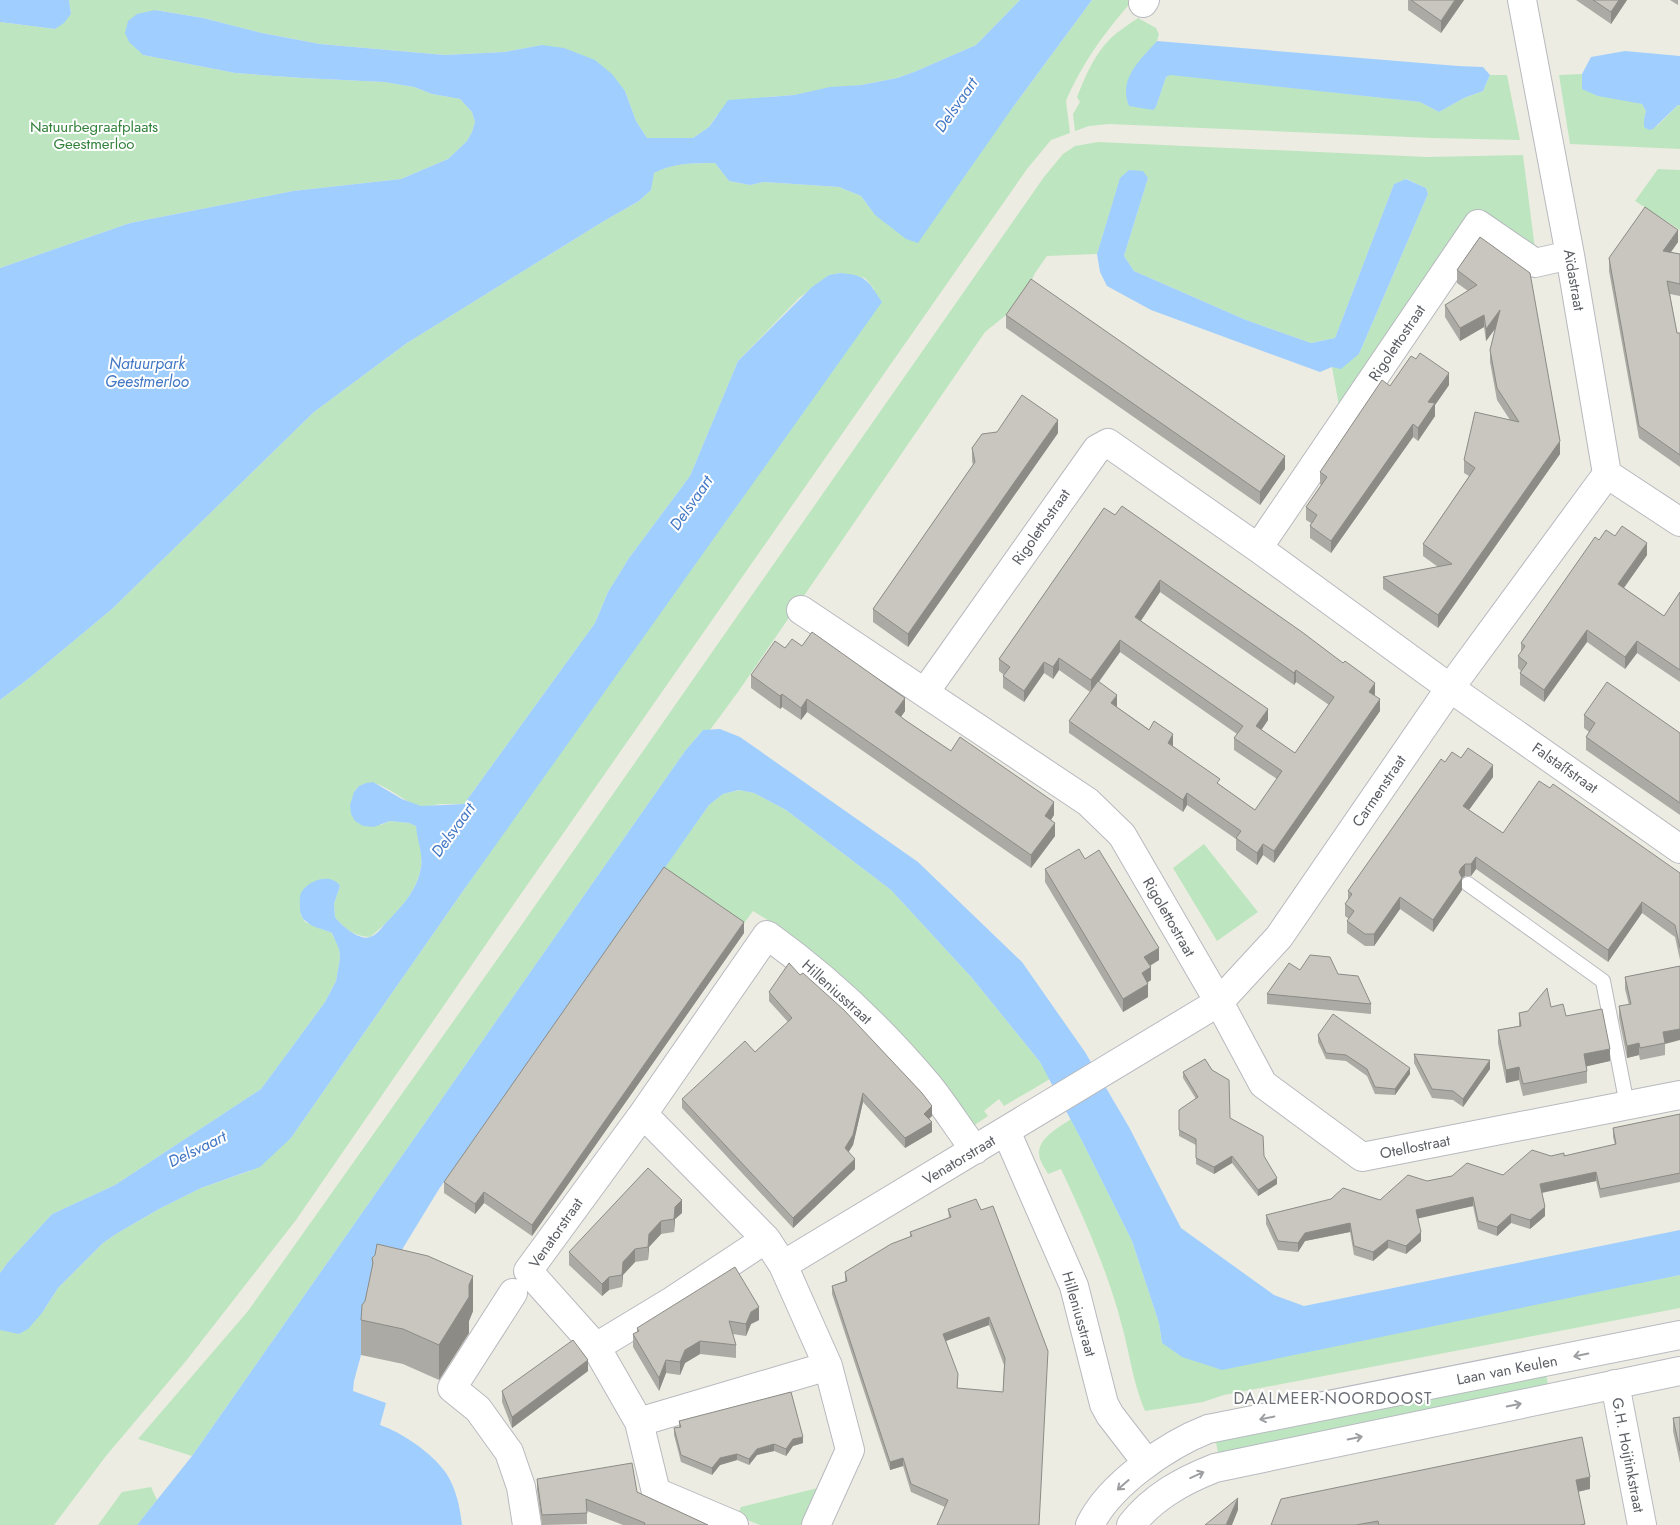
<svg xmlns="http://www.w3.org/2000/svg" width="1680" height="1525" font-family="Jost,sans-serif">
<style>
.green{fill:#bde6c0}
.water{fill:#a0cfff}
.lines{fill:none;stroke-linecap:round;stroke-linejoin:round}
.lane-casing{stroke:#b7b9bf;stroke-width:16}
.street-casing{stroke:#b7b9bf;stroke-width:30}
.secondary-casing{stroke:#b7bac1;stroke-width:30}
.lane{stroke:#fff;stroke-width:14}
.street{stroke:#fff;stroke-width:28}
.secondary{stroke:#fff;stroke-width:28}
.wall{fill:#acaaa4;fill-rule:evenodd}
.shaded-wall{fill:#8c8b86}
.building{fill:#c8c6bf;stroke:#8c8b86;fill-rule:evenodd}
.oneway{stroke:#9c9ea1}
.labels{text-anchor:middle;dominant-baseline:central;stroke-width:4;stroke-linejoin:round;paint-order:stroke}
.park-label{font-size:15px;fill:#32823c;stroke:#fff}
.street-label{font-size:15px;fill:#5a5d63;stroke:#fff}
.water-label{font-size:16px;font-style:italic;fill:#4177c4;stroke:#fff}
.neighbourhood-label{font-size:16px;letter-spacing:1px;fill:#6b6f75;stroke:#fff}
</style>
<rect width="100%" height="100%" fill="#edece2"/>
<path class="green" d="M69 0H1020L976 45 914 72 897 78 861 85 830 88 794 95 767 97 717 115 709 127 693 138H647L636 121 625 91 542 45 504 52 445 55 320 44 262 33 203 18 155 10 143 55 235 73 302 78 384 82 414 87 432 94 460 99 472 112 475 122 472 132 467 141 448 159 401 179 293 191 130 223 0 268V22L55 29 71 14Z
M1092 0H1133C1105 32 1086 58 1068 96L1066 101 1070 133 1051 140 1027 169 500 924 296 1220 186 1361 106 1456 54 1525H0V1330L42 1313 58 1288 103 1243 116 1234 159 1209 201 1188 250 1171 291 1138 463 891 874 289 865 278 840 273 829 275 799 298 738 361 690 476 629 558 608 592 595 623 464 804C456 804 448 804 440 804 434 805 426 807 420 806 398 802 373 767 354 792L381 825 390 821 409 823 416 825C417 835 420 843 421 853 426 886 393 919 370 937 356 937 343 928 335 917L334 904 340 886 300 914 305 922 332 933 339 948 340 958 336 981 325 1002 261 1089 115 1185 52 1214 8 1262 0 1273V700L28 679 112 609 314 412 407 343 604 221 639 201 651 190 653 173C673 163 693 163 715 163L729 181 750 185 764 182 839 187 861 196 875 215 1013 107Z
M1138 18 1156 28 1159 34 1157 41 1134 68 1156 107 1166 77 1170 74 1420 102 1439 112 1464 98 1483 91 1490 75H1507L1520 140 1432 138 1109 124 1089 126 1075 131 1073 114 1080 102 1077 97C1085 77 1094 55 1110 39 1118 31 1128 25 1138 18Z
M1582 74 1583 89 1642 104 1646 111 1644 119 1657 126 1678 105H1680V149L1570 144 1559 75Z
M1098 142 1427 157 1523 155 1535 249 1477 216 1340 411 1332 367 1359 354 1428 194 1426 188 1407 179 1394 184 1335 338 1311 343 1246 320 1134 271 1124 256 1148 178 1120 179 1097 254 1047 256 1035 273 1021 303 985 332 738 692 710 730H703L685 751 192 1456 138 1439 248 1311 518 930 1044 177 1063 154 1075 146Z
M1658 169 1680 170V230L1635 201Z
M740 790 754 793 786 810 891 890 972 978 1040 1062 1050 1079 1004 1106 999 1099 984 1111 988 1116 969 1129 782 929 753 911 742 926 662 871 709 805 723 794Z
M1204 844 1258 912 1217 941 1173 868Z
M1071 1119 1132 1241 1159 1323 1162 1343 1474 1316 1680 1275V1308L1224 1395 1203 1402 1145 1411C1133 1383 1130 1355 1122 1326 1108 1272 1085 1220 1061 1169L1048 1174C1046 1170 1042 1165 1040 1159 1034 1140 1058 1128 1071 1119Z
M1545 1370 1549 1389 1219 1457 1215 1438Z
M151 1487 157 1500 137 1525H98L122 1492Z
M822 1487 805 1525H760L737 1516 741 1507Z"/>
<path class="water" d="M0 0H69L71 14 64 23 55 29 0 22Z
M1020 0H1092L1013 107 918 243 906 239 875 215 861 196 839 187 764 182 750 185 729 181 715 163C693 163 673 163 654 173L651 190 639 201 604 221 407 343 314 412 112 609 28 679 0 700V268L130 223 293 191 401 179 448 159 467 141 472 132 475 122 472 112 460 99 432 94 414 87 384 82 302 78 235 73 143 55 129 42 125 33 128 21 137 14 155 10 203 18 262 33 320 44 445 55 504 52 542 45 564 48 595 60 612 74 625 91 636 121 647 138H693L709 127 728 100 794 95 830 87 861 85 897 78 914 72 976 45Z
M1157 41 1458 66 1483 67 1490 75 1483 91 1464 98 1439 112 1420 102 1170 75 1166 77 1156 107 1153 110 1129 106C1118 79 1140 60 1157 41Z
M1625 51 1680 56V105H1678L1653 129 1649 130 1644 127V119L1646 111 1642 104 1598 96 1582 89V74L1591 57Z
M1129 170 1143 171 1148 178 1124 256 1134 271 1246 320 1311 343 1335 338 1394 184 1406 179 1426 188 1428 194 1359 354 1341 369 1332 367 1320 372 1151 310 1107 286 1100 272 1097 254 1120 178Z
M840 273C867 275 868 281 882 302L463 891 291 1138 260 1167 201 1188 159 1209 116 1234 103 1243 58 1288 42 1313 28 1329 19 1334 0 1330V1273L8 1262 52 1214 115 1185 261 1089 325 1002 336 981 340 958 339 949 332 933C324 929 313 928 307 922 302 919 300 914 300 909 300 904 299 898 301 893 307 880 332 872 340 886L334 904 335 917C341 925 359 941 370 937 375 936 381 929 384 925 400 908 417 892 421 867 423 853 417 840 416 826L409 823 390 821 374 827 363 826 355 821 351 814 350 805 354 792 359 786 366 783 373 782 402 799 421 806 464 804 595 623 608 592 629 558 690 476 738 361 812 287 829 275Z
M720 729 740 737 918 862 1022 962 1085 1052 1129 1127 1181 1228 1274 1295 1304 1306 1680 1230V1275L1222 1370 1182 1357 1162 1343 1159 1323 1132 1241 1081 1139 1040 1062 972 978 891 890 786 810 754 793 739 790 723 794 709 805 439 1189 400 1253 361 1355 354 1381 353 1391 386 1403 380 1425C403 1433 432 1453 446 1473 456 1488 460 1507 462 1525H137L192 1456 685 751 703 730Z"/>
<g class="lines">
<g class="lane-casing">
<path id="lane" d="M1468 884 1603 981 1627 1105"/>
</g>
<g class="street-casing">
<path id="street" d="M1522 0 1570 255 1607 474 1680 522
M1143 3 1145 0
M1258 548 1478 224 1535 263 1570 255
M801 610 1088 802 1122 835 1219 1002 1263 1084 1362 1157 1680 1095
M925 692 1097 449 1108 443 1258 548 1450 688 1680 849
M643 1114 766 1239 783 1265 828 1366 850 1450 816 1525
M1006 1131 1074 1286 1104 1404 1110 1415 1147 1463
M783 1265 1219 1002 1279 937 1450 688 1607 474
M513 1293 452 1388 478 1409 509 1452 521 1487 527 1525
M596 1347 672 1301 766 1239
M1615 1384 1642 1525
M639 1422 828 1366
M734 1525 656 1492 639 1422 596 1347 528 1271 643 1114 767 935C827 978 881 1029 928 1085 945 1106 959 1129 975 1150"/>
</g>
<g class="secondary-casing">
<path id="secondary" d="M1090 1525C1109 1485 1167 1445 1208 1429L1680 1335
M1131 1525C1153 1497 1182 1481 1215 1468L1680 1371"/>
</g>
<use href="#lane" class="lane"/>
<use href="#street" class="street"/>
<use href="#secondary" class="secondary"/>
</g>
<path class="wall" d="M1408 0H1464L1441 33 1408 10Z
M1576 0H1627L1611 24Z
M1670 0H1678V5Z
M1480 237 1560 454 1438 628 1383 589V577L1438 567 1423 556V544L1469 476 1464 473V460L1510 420 1497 400 1490 362V350L1495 329 1486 341 1484 327 1460 341 1445 317V305L1468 291 1457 283V270Z
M1678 242 1671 252 1680 254V296L1670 294 1677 333H1680V467L1639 438 1609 271V258Z
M1006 315 1285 469 1260 505 1006 328Z
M1449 385 1435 405V416L1418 441 1413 437 1331 553 1310 538V526L1311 523 1306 520V507L1321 485 1320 484V472L1390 386Z
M1058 433 908 647 873 622V609L973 465 972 461V448Z
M1104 508 1375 694 1374 696 1380 711 1274 863 1263 855 1257 865 1236 850V839L1187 805 1183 812 1069 733V721L1090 692 1059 670 1053 679 1044 673 1024 702 1003 688V676L1004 675 999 671V659ZM1160 592 1294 685 1296 682 1329 705 1295 753 1261 730 1268 720 1141 621ZM1120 652 1237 734 1234 738V750L1277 779 1255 810 1220 785 1173 746 1117 707 1099 682Z
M1615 536 1647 555 1624 588 1664 616 1680 592V682L1637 653 1625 669 1587 642 1544 702 1520 685V673L1521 671 1518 668V656L1521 653V643L1599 540Z
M802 646 905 711 901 717 905 720 951 751 1054 815 1051 820 1055 836 1031 868 807 712 801 720 782 707 780 709 751 688V675L785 648Z
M1584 715 1680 733V815L1586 750V737L1589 732 1584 728Z
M1461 758 1493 777 1469 810 1503 833 1680 873V960L1675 937 1642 913 1608 962 1476 869 1471 876H1465L1462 878V890L1433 932 1400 909 1374 946H1365L1347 933V921L1349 919 1345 916V904L1348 900V891L1445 762Z
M1085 859 1159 960 1150 966 1151 980 1147 983 1148 997 1123 1012 1045 882V869Z
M744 933 532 1236 484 1203 475 1214 444 1193V1182Z
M1680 966 1665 1044V1055L1640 1060 1639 1055 1627 1058 1619 1018V1006L1629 1005 1625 989V977Z
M1300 970 1338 974 1371 1004V1014L1267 1004V994Z
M769 992 932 1116 929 1119 932 1132 905 1148 863 1102 853 1145 848 1152 855 1169 793 1228 682 1108V1099L755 1052 788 1022 769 1001Z
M1551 1007 1566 1016 1610 1061 1586 1066 1587 1071V1083L1523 1096 1519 1080 1506 1083 1498 1043V1030L1519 1026V1013Z
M1318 1035 1410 1074 1395 1095 1375 1094 1367 1076 1346 1061 1326 1059 1318 1042Z
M1414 1054 1490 1069 1463 1107 1453 1100 1432 1098 1414 1063Z
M1183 1072 1230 1118 1264 1156 1277 1184 1258 1196 1232 1163 1214 1174 1196 1164V1145L1179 1136V1116L1196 1099 1183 1078Z
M1680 1114V1182L1600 1198 1596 1181 1542 1193 1545 1216 1530 1229 1511 1223 1497 1236 1478 1229 1473 1206 1418 1218 1421 1241 1406 1254 1388 1248 1373 1261 1354 1255 1350 1232 1305 1241 1298 1252 1278 1250 1266 1224V1215L1380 1200 1427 1181 1503 1175 1551 1156H1564L1615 1145 1613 1137V1128Z
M948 1209 981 1210 1048 1359 945 1507 911 1492 903 1466 890 1470 832 1294V1286L845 1281V1272L910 1237V1232L949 1218ZM989 1325 1004 1365 1003 1392 957 1389 958 1382 946 1341Z
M682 1213 675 1219 674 1232 661 1234 649 1247 648 1260 635 1262 623 1275 622 1287 609 1290 602 1296 569 1265V1252Z
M372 1258 473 1311 469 1321V1333L439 1380 403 1364 361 1355V1320L372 1270Z
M759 1320 751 1324 746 1336 733 1334 736 1345V1358L700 1354 685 1363 680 1375 666 1373 659 1391 633 1347V1334L637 1332V1328Z
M588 1371 512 1428 502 1402V1391Z
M1680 1417V1463L1673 1431V1418Z
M679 1421 803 1443 793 1446 786 1456 774 1451 757 1455 749 1465 737 1460 720 1465 712 1475 681 1462 674 1435V1428L679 1427Z
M537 1479 637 1492 708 1525H623L587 1511V1524L542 1525 537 1490Z
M1590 1489 1578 1492 1585 1525H1271Z"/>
<path class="shaded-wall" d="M1455 0H1464L1441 33V21Z
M1619 0H1627L1611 24V12Z
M1678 230V242L1663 263V251Z
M1500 310V322L1486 341V329Z
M1484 315V327L1460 341V328Z
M1449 373V385L1435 405V416L1418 441V428L1428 402Z
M1058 420V433L908 647V634Z
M1413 424V437L1331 553V541Z
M1560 441V454L1438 628V615Z
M1285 456V469L1260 505V492Z
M1647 543V555L1618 596V584Z
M1160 580V592L1135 629V617Z
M1587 630V642L1544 702V690Z
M1120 640V652L1091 692V680Z
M1637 641V653L1625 669V657Z
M1059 658V670L1053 679V667Z
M1044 662V673L1024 702V691Z
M1296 670V682L1294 685V673Z
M1375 683V694L1369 704V692Z
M782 694V707L780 709V696Z
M1117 695V707L1111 715V703Z
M905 698V711L895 725V712Z
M807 699V712L801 720V708Z
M1380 699V711L1274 863V851Z
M1268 709V720L1256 738V726Z
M1173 734V746L1168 743Z
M1493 765V777L1463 818V806Z
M1187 793V805L1183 812V800Z
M1054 802V815L1045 829V816Z
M1055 823V836L1031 868V855Z
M1263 844V855L1257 865V853Z
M1476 857V869L1471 876V864Z
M1465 864V876L1462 878V890L1433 932V920L1459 872 1461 868Z
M1400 897V909L1374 946V934Z
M1642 902V913L1608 962V950Z
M744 922V933L532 1236V1225Z
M1159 948V960L1144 969V957Z
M1151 967V980L1142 986V973Z
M1148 984V997L1123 1012V999Z
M1680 1029V1040L1665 1044 1663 1032Z
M1639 1043V1055L1627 1058V1046Z
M1610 1049V1061L1584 1067V1054Z
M1490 1060V1069L1463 1107V1099Z
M1519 1067V1080L1506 1083V1070Z
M1410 1068V1074L1395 1095V1089Z
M863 1093V1102L853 1145 845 1158V1148Z
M932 1106V1116L924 1123V1114Z
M932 1122V1132L905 1148V1138Z
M1232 1156V1163L1214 1174V1167Z
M855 1159V1169L793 1228V1218Z
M1596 1172V1181L1540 1193V1184Z
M1277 1178V1184L1258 1196V1190Z
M484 1192V1203L475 1214V1204Z
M1473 1197V1206L1416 1219V1210Z
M682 1200V1213L675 1219 674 1232V1219L675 1207Z
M1545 1207V1216L1530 1229V1220Z
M1511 1214V1223L1497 1236V1227Z
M661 1221V1234L649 1247 648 1260V1247L649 1234Z
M1350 1223V1232L1305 1241 1298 1252V1243L1305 1233Z
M1421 1232V1241L1406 1254V1246Z
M1388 1240V1248L1373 1261V1252Z
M635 1249V1262L623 1275 622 1287V1275L623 1262Z
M473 1276V1311L469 1321V1333L439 1380V1345Z
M609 1277V1290L602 1296V1284Z
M759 1307V1320L751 1324 746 1336V1324L751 1312Z
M989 1317V1325L943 1342V1334Z
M700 1341V1354L685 1363 680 1375V1362L685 1350Z
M588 1360V1371L512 1428V1417Z
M666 1360V1373L659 1391V1378Z
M803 1437V1443L793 1446 786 1456V1449L793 1439Z
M774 1444V1451L757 1455 749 1465V1459L757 1449Z
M737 1454V1460L720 1465 712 1475V1468L720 1458Z
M903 1458V1466L890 1470V1462Z
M1590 1477V1489L1576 1492V1480Z
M1238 1498V1510L1232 1525H1226Z"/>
<path class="building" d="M1411 0H1455L1441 21Z
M1593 0H1619L1611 12Z
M1645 207 1678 230 1663 251 1680 254V284L1667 281 1677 333H1680V455L1639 426 1609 258Z
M1480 237 1530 273 1560 441 1438 615 1383 577 1452 564 1423 544 1475 468 1464 460 1475 412 1519 422 1497 388 1490 350 1500 310 1486 329 1484 315 1460 328 1445 305 1477 285 1457 270Z
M1031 279 1285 456 1260 492 1006 315Z
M1420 353 1449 373 1428 402 1435 403 1418 428 1413 424 1331 541 1310 526 1317 515 1306 507 1327 477 1320 472 1382 380 1390 386 1411 356 1416 359Z
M1022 395 1058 420 908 634 873 609 975 462 972 448 982 434 997 432Z
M1122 506 1302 632 1343 663 1345 661 1375 683 1369 692 1380 699 1274 851 1263 844 1257 853 1236 838 1241 831 1187 793 1183 800 1069 721 1098 681 1117 695 1111 703 1149 730 1154 721 1173 734 1168 743 1220 779 1217 783 1255 810 1282 771 1234 738 1243 726 1120 640 1091 680 1059 658 1053 667 1044 662 1024 691 1003 676 1010 667 999 659 1104 508 1115 515ZM1160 580 1294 673 1296 670 1334 697 1295 753 1256 726 1268 709 1135 617Z
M1622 526 1647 543 1618 584 1664 616 1680 592V670L1637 641 1625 657 1587 630 1544 690 1520 673 1527 663 1518 656 1525 646 1521 643 1595 537 1599 540 1606 530 1615 536Z
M812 632 905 698 895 712 905 720 951 751 960 737 1054 802 1045 816 1055 823 1031 855 807 699 801 708 782 694 780 696 751 675 775 641 785 648 792 639 802 646Z
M1607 682 1680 733V803L1586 737 1595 723 1584 715Z
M1468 748 1493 765 1463 806 1503 833 1539 781 1550 788 1553 784 1680 873V948L1675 925 1642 902 1608 950 1476 857 1471 864H1465L1461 868 1459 872 1462 878 1433 920 1400 897 1374 934H1365L1347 921 1354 911 1345 904 1352 894 1348 891 1441 759 1445 762 1452 752 1461 758Z
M1079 849 1085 859 1099 850 1159 948 1144 957 1151 967 1142 973 1148 984 1123 999 1045 869Z
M664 867 744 922 532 1225 484 1192 475 1204 444 1182Z
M1310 955 1330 957 1338 974 1358 976 1371 1004 1267 994 1289 963 1300 970Z
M789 963 800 975 803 973 844 1010 922 1093 932 1106 924 1114 932 1122 905 1138 863 1093 853 1135 845 1148 855 1159 793 1218 682 1099 745 1041 755 1052 792 1018 769 992Z
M1680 966V1029L1663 1032 1665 1043 1640 1048 1639 1043 1627 1046 1619 1006 1631 1004 1625 977Z
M1547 988 1551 1007 1563 1004 1566 1016 1602 1009 1610 1049 1584 1054 1587 1071 1523 1084 1519 1067 1506 1070 1498 1030 1521 1026 1519 1013 1528 1011Z
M1333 1014 1410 1068 1395 1089 1375 1087 1367 1069 1346 1055 1326 1053 1318 1035Z
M1414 1054 1490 1060 1463 1099 1453 1091 1432 1089Z
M1205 1059 1212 1070 1229 1080 1230 1118 1263 1136 1264 1156 1277 1178 1258 1190 1232 1156 1214 1167 1196 1158V1139L1179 1130V1110L1198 1097 1183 1072Z
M1680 1114V1173L1600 1189 1596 1172 1540 1184 1545 1207 1530 1220 1511 1214 1497 1227 1478 1221 1473 1197 1416 1210 1421 1232 1406 1246 1388 1240 1373 1252 1354 1246 1350 1223 1305 1233 1298 1243 1278 1241 1266 1215 1331 1199 1343 1188 1380 1200 1408 1175 1427 1181 1452 1176 1467 1163 1503 1175 1532 1150 1551 1156 1564 1153V1156L1616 1144 1613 1128Z
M648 1168 682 1200 675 1207 674 1219 661 1221 649 1234 648 1247 635 1249 623 1262 622 1275 609 1277 602 1284 569 1252Z
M976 1199 981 1210 993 1206 1048 1351 1039 1525H937L948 1500 911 1484 903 1458 890 1462 832 1286 847 1281 845 1272 891 1244 912 1236 910 1232 951 1217 948 1209ZM989 1317 1005 1358 1003 1392 957 1388 958 1374 943 1334Z
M377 1244 428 1256 473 1276 469 1285V1297L439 1345 403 1329 361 1320 362 1305 365 1301 373 1263 372 1258 375 1255Z
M735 1267 759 1307 751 1312 746 1324 729 1321 736 1345 700 1341 685 1350 680 1362 666 1360 659 1378 633 1334 639 1331 637 1328Z
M573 1340 588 1360 512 1417 502 1391Z
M791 1392 803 1437 793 1439 786 1449 774 1444 757 1449 749 1459 737 1454 720 1458 712 1468 681 1455 674 1428 681 1427 679 1421Z
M1680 1417V1451L1673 1418Z
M1582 1437 1590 1477 1576 1480 1585 1524 1580 1525H1379L1378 1521 1356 1525H1271L1281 1499Z
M632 1463 637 1492 708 1525H644L645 1523 586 1499 587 1513 542 1515 537 1479Z
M1238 1498 1226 1525H1205Z"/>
<defs><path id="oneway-shaft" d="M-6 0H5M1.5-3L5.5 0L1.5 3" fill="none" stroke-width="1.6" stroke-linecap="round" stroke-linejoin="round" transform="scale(1.25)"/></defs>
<g class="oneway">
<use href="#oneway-shaft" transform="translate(1581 1355) rotate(169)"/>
<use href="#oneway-shaft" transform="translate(1514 1405) rotate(-12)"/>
<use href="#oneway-shaft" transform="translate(1267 1418) rotate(169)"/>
<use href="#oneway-shaft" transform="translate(1355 1438) rotate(-12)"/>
<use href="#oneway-shaft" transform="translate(1197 1475) rotate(-24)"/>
<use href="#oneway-shaft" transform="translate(1123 1485) rotate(139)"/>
</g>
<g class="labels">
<g class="park-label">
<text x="94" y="127">Natuurbegraafplaats<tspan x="94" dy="17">Geestmerloo</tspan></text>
</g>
<g class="street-label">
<text transform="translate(1574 280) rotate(80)">Aïdastraat</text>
<text transform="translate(1397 343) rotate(-56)">Rigolettostraat</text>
<text transform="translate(1041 527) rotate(-55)">Rigolettostraat</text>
<text transform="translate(1565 768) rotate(35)">Falstaffstraat</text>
<text transform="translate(1379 791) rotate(-56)">Carmenstraat</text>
<text transform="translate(1169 917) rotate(60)">Rigolettostraat</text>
<text transform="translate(837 992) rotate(42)">Hilleniusstraat</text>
<text transform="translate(1415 1147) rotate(-11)">Otellostraat</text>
<text transform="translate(959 1160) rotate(-31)">Venatorstraat</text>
<text transform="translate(556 1233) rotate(-55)">Venatorstraat</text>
<text transform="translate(1079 1314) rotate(74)">Hilleniusstraat</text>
<text transform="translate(1507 1370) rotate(-11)">Laan van Keulen</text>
<text transform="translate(1628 1455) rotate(79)">G.H. Hoijtinkstraat</text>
</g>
<g class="water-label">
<text transform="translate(956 105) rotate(-55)">Delsvaart</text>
<text x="147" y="363">Natuurpark<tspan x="147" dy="18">Geestmerloo</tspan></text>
<text transform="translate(691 503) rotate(-55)">Delsvaart</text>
<text transform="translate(453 830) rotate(-54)">Delsvaart</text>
<text transform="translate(197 1149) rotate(-26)">Delsvaart</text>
</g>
<g class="neighbourhood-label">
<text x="1333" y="1398">DAALMEER-NOORDOOST</text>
</g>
</g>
</svg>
